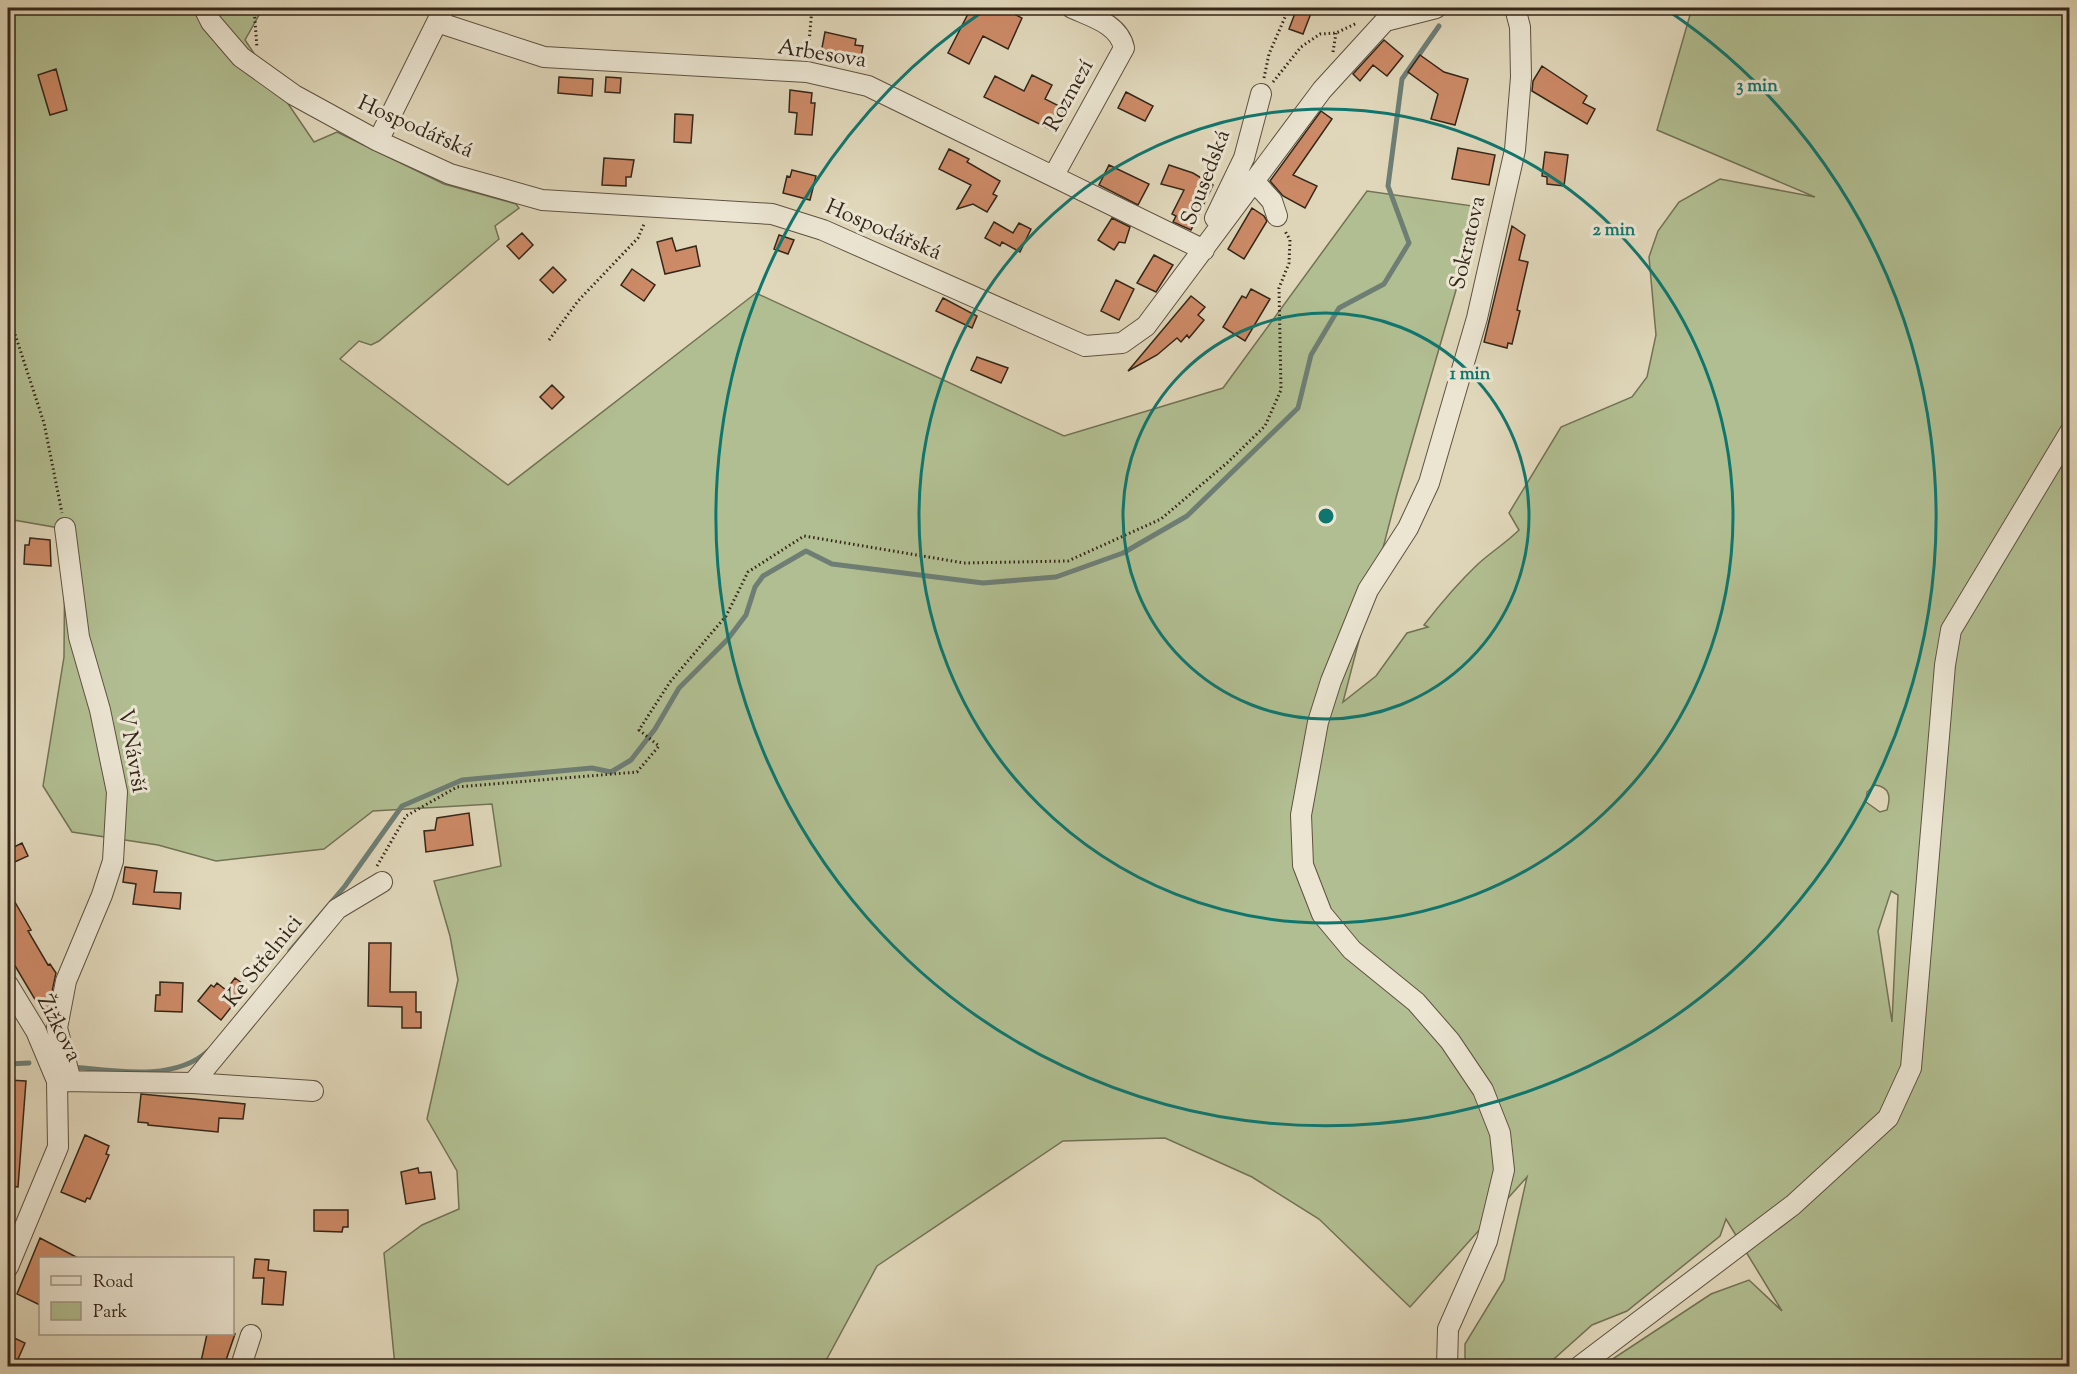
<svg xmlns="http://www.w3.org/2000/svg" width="2077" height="1374" font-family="'Sorts Mill Goudy',serif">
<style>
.green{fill:#b1be91;stroke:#727255;stroke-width:1.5;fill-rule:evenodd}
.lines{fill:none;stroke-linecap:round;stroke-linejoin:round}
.stream{stroke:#6e7e75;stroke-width:5}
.building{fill:#cc8a66;stroke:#342619;stroke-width:1.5}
.minor-casing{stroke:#5f5241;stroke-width:22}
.path{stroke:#342619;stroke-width:3;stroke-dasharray:1.5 3;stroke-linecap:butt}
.minor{stroke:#ebe5d2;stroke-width:20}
.ring{fill:none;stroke:#0f766e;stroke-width:3}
.labels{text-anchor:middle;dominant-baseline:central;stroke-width:6;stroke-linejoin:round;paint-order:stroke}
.street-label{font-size:22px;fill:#342619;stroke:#ebe5d2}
.centre{fill:#0f766e;stroke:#ebe5d2;stroke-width:3}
.ring-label{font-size:18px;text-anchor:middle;font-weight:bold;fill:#0f766e;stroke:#ebe5d2;stroke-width:6;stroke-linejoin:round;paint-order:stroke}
</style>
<rect width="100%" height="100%" fill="#e0d7ba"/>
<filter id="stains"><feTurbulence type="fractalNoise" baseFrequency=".00333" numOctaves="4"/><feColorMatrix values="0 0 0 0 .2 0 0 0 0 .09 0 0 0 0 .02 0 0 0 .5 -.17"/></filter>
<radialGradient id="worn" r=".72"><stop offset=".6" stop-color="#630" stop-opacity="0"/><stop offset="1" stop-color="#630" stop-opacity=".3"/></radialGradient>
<path class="green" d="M8 8H263L245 40 314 142 337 132 444 184 516 204 519 208 495 226 499 239 379 341 371 345 359 341 340 359 508 485 756 293 1064 436 1223 388 1367 191 1480 207 1397 494 1343 702 1376 676 1407 633 1428 627 1424 625C1441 603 1458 583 1478 564 1491 552 1506 543 1519 530L1509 513 1561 427 1632 397 1647 377 1656 335 1649 257 1658 231 1679 202 1720 179 1815 197 1657 130 1692 8H2069V1366H1602L1711 1294 1749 1280 1782 1311 1726 1219 1720 1236 1627 1311 1592 1325 1546 1366H1465V1344L1504 1280 1527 1177 1410 1307 1319 1219 1252 1177 1165 1138 1063 1141 877 1266 823 1366H395L384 1253 422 1225 459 1209 457 1171 427 1119 458 980 450 936 434 881 501 866 492 804 373 811 324 849 216 861 158 845 72 832 43 786 64 657 65 529 8 519ZM1875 785C1890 787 1891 797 1887 810L1880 812 1866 802 1867 792ZM1891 891 1898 895 1892 1022 1878 931Z"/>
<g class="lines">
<path class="stream" d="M290 951 345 886 402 806 462 780 592 768 611 772 631 760 655 729 679 688 727 640 746 615 755 587 763 576 806 551 832 564 983 583 1056 577 1123 553 1187 516 1298 408 1311 355 1339 308 1384 284 1409 243 1388 186 1402 79 1439 26
M8 1064 29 1063
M73 1067C115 1071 174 1082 208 1051"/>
</g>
<path class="building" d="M971 8H1002L1022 18 1008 49 983 36 969 64 948 53Z
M1297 8H1313L1303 34 1289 29Z
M825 32 856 39 855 45 863 46 860 62 821 53Z
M1384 40 1403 56 1387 76 1373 65 1360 81 1353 74Z
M1420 55 1444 72 1468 79 1455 125 1431 119 1438 94 1408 72Z
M1542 66 1587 96 1583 103 1595 109 1587 124 1532 91 1533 81Z
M56 69 67 110 50 115 38 75Z
M1032 75 1052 85 1045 99 1065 109 1054 131 984 97 995 76 1024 91Z
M559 77 593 79 592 96 558 93Z
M606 77 621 78 620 93 605 92Z
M790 90 812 93 811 103H815L812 135 795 134 797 113 789 112Z
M1126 92 1153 106 1145 121 1118 108Z
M1321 111 1332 119 1293 175 1317 186 1305 208 1283 196 1270 181Z
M675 114 693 115 691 143 674 142Z
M1458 148 1495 155 1489 185 1452 179Z
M949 149 969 159 967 162 1000 181 993 194 997 196 987 212 973 204 957 209 971 185 939 169Z
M1545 152 1568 155 1564 186 1547 184V177L1542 176Z
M604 158 634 160 631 177H626V186L602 185Z
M1109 165 1149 184 1138 205 1099 185Z
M1169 165 1193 173 1213 185 1191 230 1173 222 1176 216 1172 214 1184 190 1161 184Z
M792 170 816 176 810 200 783 193 787 176 790 177Z
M1252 208 1264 216 1267 221 1244 259 1228 249Z
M1112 218 1130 227 1125 243 1119 242 1114 250 1098 240Z
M994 222 1013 233 1019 223 1031 229 1020 252 1002 242 1000 246 985 238Z
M1512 226 1525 235 1519 260 1528 262 1517 310 1520 311 1512 344 1508 343 1507 348 1484 342Z
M522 233 533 245 519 259 507 246Z
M779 235 794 240 788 254 774 249Z
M672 238 676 251 696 246 700 266 665 274 657 242Z
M1154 255 1173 265 1156 292 1137 283Z
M553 267 566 280 553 293 540 280Z
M632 269 655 285 644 301 621 285Z
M1116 280 1134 289 1119 320 1101 311Z
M1251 289 1270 299 1245 341 1223 327 1242 296 1246 298Z
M1191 296 1205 307 1198 315 1204 320 1189 338 1187 335 1181 342 1177 338 1157 355 1128 371Z
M943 298 977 316 972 328 936 311Z
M977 357 1008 368 1001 383 971 370Z
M552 385 564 397 552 409 540 397Z
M30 538 50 540 51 566 24 564 25 545H29Z
M469 813 473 845 426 852 424 831 435 830 437 818Z
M22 843 28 856 8 865V850Z
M125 867 157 871 154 892 181 893 180 909 133 904 136 884 123 882Z
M8 890 31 930 28 931 48 965 50 964 56 973 48 1010 43 1013 8 954Z
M369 943H391L390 992H416V1012H421V1028H402V1007L368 1006Z
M235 978 247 987 221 1020 198 1001 211 985 214 987 217 983 226 990Z
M160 982 183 983 182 1012 155 1011 156 995H160Z
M8 1080 26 1081 18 1187 8 1186Z
M141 1094 245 1104 243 1119 219 1118 218 1132 148 1125V1123L138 1122Z
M85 1135 109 1146 106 1154 109 1155 90 1199 87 1198 85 1202 61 1192Z
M418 1168 419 1173 431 1172 435 1199 406 1204 401 1172Z
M314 1210H348V1227H343L342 1232 314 1231Z
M40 1238 78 1258H40V1305L17 1294Z
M255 1259 269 1260 268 1270 286 1272 283 1305 262 1304 264 1278H253Z
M207 1334H235L224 1366H200Z
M8 1335 25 1343 15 1366H8Z"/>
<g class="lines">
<g class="minor-casing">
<path id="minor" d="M204 8 211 22 241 57 294 95 378 141 450 174 542 200 772 214 823 230 1085 346 1122 343 1146 326 1322 90 1385 21 1436 8
M437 22 544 57 807 72 868 86 1204 250
M378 141 444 8
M1054 175 1124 48C1119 24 1092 17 1072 8
M1253 180 1272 201 1277 216
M1215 218 1244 158 1261 94
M65 528 79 637 100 710 117 792 113 861 102 895 66 981 57 1028 71 1081
M8 985 36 1031 57 1081 58 1147 8 1267
M60 1081 193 1083 313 1091
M193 1083 337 909 382 882
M241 1366 251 1335
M1447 1366 1448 1329 1487 1241 1504 1170 1500 1133 1483 1090 1450 1041 1416 1002 1352 950 1322 914 1303 865 1301 815 1318 722 1331 681 1368 590 1408 528 1429 483 1477 318 1515 150 1521 77 1520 27 1515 8
M1580 1366 1793 1205 1888 1118 1911 1068 1945 665 1951 630 2070 432"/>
</g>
<path class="path" d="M254 8 257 48
M1333 52 1336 33
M808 54 812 8
M1264 78 1269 54 1289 8
M1273 82 1301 47 1320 34 1336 33 1357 23
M8 290 13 328 44 423 62 513
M549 340 578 301 638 238 644 224
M377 866 406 816 457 787 637 772 659 746 639 730 670 682 726 616 748 572 804 536 964 563 1068 561 1161 519 1227 463 1265 426 1281 390 1279 288 1289 263 1290 240 1285 231"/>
<use href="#minor" class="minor"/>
</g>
<g class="ring">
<circle cx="1326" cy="516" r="203"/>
<circle cx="1326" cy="516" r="407"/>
<path d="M1667 10A610 610 0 1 1 985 10"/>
</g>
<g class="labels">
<g class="street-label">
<text transform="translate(822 55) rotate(9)">Arbesova</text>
<text transform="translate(1070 96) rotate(-61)">Rozmezí</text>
<text transform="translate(415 128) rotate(24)">Hospodářská</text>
<text transform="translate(1207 178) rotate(-69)">Sousedská</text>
<text transform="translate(883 231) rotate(23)">Hospodářská</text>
<text transform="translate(1469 243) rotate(-77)">Sokratova</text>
<text transform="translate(131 751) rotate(80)">V Návrší</text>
<text transform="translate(264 962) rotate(-51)">Ke Střelnici</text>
<text transform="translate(58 1029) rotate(63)">Žižkova</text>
</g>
</g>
<circle cx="1326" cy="516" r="9" class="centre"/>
<g class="ring-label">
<text x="1757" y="91">3 min</text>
<text x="1614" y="235">2 min</text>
<text x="1470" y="379">1 min</text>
</g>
<rect width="2077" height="1374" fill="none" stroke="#e0d7ba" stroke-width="30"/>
<rect x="9" y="9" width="2059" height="1356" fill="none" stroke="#342619" stroke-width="3"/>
<rect x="15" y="15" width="2047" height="1344" fill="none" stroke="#342619" stroke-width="1.5"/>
<rect x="39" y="1257" width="195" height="78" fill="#ebe5d2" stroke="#a29988" stroke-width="1.5"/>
<rect x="51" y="1276" width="30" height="9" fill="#ebe5d2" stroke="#a29988" stroke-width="1.5"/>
<text x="93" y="1287" font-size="18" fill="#342619">Road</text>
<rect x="51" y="1302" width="30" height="18" fill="#b1be91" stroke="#a29988" stroke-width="1.5"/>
<text x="93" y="1317" font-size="18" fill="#342619">Park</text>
<rect width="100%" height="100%" filter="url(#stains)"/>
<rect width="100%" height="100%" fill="url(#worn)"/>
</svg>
